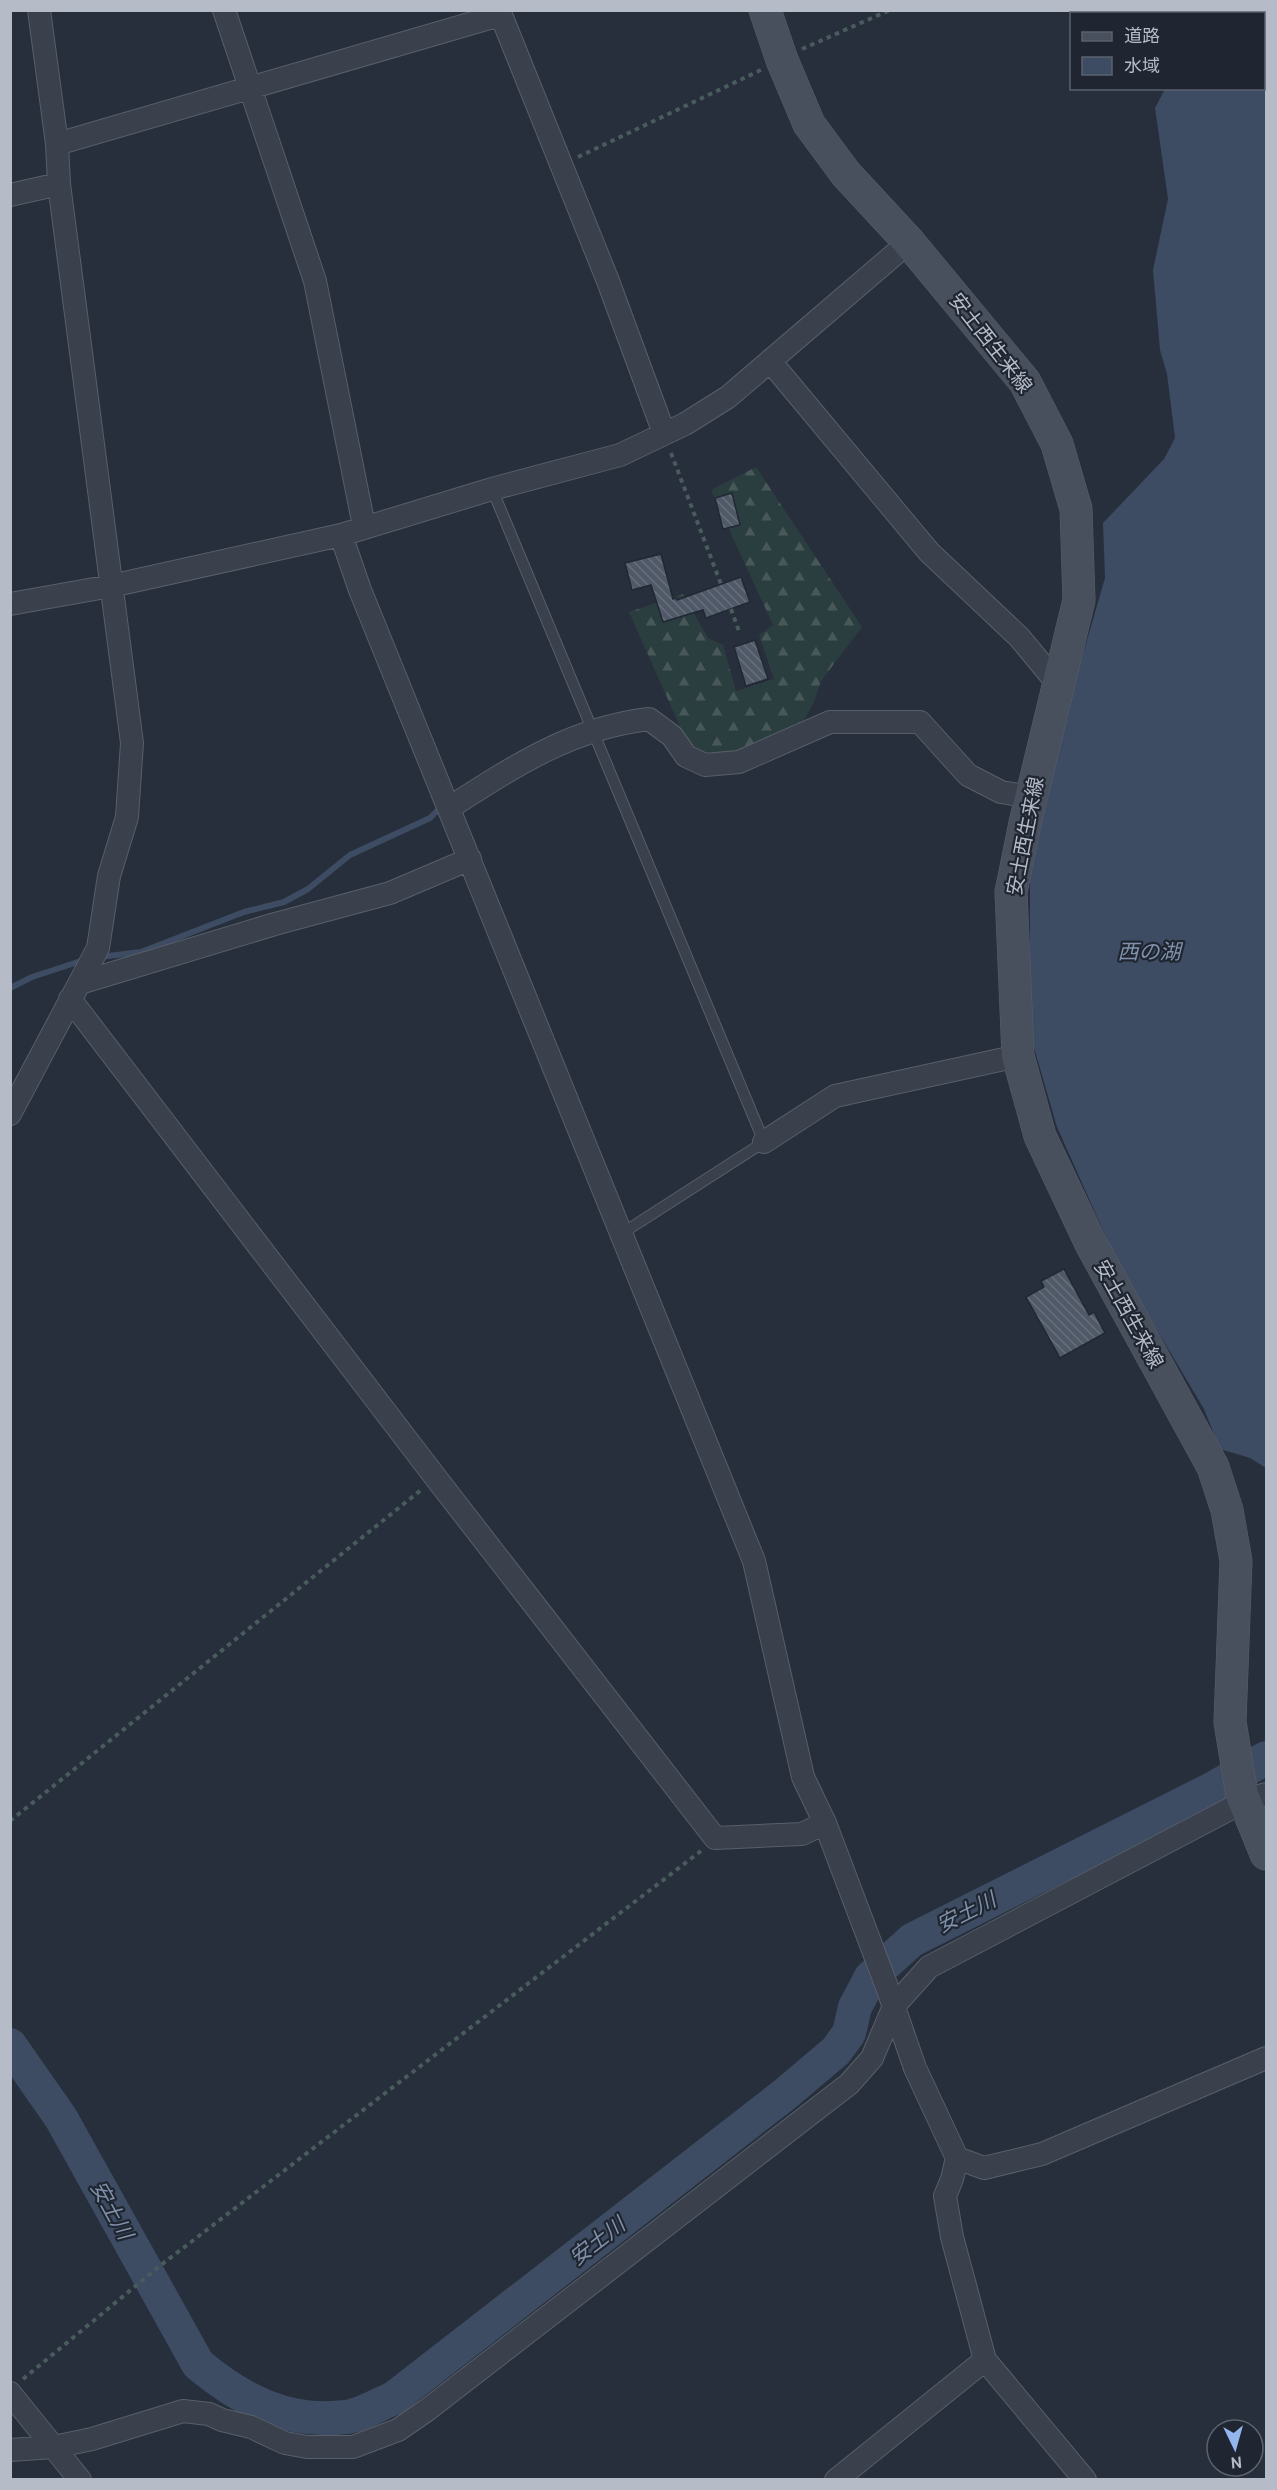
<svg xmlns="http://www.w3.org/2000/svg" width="1277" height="2490" font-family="Cabin,'Noto Sans JP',sans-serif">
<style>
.forest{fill:url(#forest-firs)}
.water{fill:#3d4c62}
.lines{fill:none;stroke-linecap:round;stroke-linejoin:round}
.stream{stroke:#3d4c62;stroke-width:6}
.river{stroke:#3d4c62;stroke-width:34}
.building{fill:url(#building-back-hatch);stroke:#212833;stroke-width:1.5}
.service-casing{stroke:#585f6a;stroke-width:12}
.minor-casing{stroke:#585f6a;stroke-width:24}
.secondary-casing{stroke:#585f6a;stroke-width:33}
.path{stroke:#4a5b5e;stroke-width:4;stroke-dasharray:4.5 4.5;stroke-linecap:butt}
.service{stroke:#3a414c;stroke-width:10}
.minor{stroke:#3a414c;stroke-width:22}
.secondary{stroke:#48505e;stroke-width:32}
.labels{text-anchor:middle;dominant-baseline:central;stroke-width:4.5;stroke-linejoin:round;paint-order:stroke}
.street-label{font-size:20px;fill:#b6bcc7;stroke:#1f2631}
.water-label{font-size:21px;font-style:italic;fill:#8092ab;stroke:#1f2631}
</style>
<defs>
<pattern id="forest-firs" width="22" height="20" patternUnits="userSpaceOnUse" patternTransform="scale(1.5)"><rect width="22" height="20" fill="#2b3e3f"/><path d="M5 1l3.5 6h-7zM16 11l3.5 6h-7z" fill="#485859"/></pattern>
<pattern id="building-back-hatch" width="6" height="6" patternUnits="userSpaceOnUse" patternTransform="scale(1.5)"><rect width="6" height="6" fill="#505967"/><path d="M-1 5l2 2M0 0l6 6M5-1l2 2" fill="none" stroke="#676f7b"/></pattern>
</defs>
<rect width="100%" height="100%" fill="#262f3b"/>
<path class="forest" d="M756 467 862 627 821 681 814 702 798 731 741 756 709 759 686 740 629 612 683 594 708 638 723 645 736 691 774 679 759 635 773 625 711 490Z"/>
<path class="water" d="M1239 11H1266V1468L1250 1458 1220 1449 1204 1409 1119 1266 1057 1127 1030 1034V869L1056 747 1105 578 1103 523 1164 459 1175 438 1167 374 1160 350 1153 270 1168 199 1155 108 1165 89 1264 88V14L1237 13Z"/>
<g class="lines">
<path class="stream" d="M100 957 141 952 244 912 284 902 308 889 350 855 430 818 442 806
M10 988 32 977 84 960"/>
<path class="river" d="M10 2045 61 2118 198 2364C242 2401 288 2424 346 2417 362 2415 379 2404 394 2398L784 2095 836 2051 849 2033 855 2007 871 1977 912 1940 1212 1789 1266 1758"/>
</g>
<path class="building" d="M732 493 740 525 723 529 715 498Z
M661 554 673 599 676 598 677 600 741 577 750 602 706 618 703 610 663 622 651 585 632 590 625 563Z
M755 640 768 679 746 686 734 647Z
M1064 1269 1089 1315 1094 1312 1105 1333 1060 1358 1026 1297 1044 1287 1041 1281Z"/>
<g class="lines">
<g class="service-casing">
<path id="service" d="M492 489 764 1142 621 1234"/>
</g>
<g class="minor-casing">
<path id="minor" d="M39 10 57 144
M224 10 315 281 364 526
M499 10 608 281 664 433
M10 195 59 184
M770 361 929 552 1019 637 1058 684
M341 535 360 590 754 1561 803 1777 825 1823 887 1987 915 2068 957 2158 952 2179 945 2196 952 2237 985 2360 1085 2480
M10 604 111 586 341 535 492 489 620 455 685 424 728 397 909 242
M449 808C513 767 571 728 649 719L672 736 686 756 705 765 739 762 830 722H920L968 775 1001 792 1031 797
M80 983 275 924 390 893 470 859
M70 999 436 1478 715 1838 802 1834 825 1823
M10 1114 98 948 109 876 127 817 132 743 59 184 57 144 500 15
M764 1142 835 1096 1018 1056
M957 2158 984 2168 1042 2154 1266 2058
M10 2393 80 2480
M10 2450 54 2447 92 2439 183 2411 209 2414 222 2420 251 2427 285 2443 307 2447H353L398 2430 427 2410 849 2084 872 2058 894 2006 929 1967 1245 1801 1266 1794
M836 2480 985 2360"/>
</g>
<g class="secondary-casing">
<path id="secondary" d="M765 10 782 60 809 124 846 174 909 242 1025 382 1057 444 1076 509 1079 600 1025 823 1011 892 1018 1056 1040 1136 1091 1244 1213 1467 1227 1510 1236 1561 1230 1722 1242 1795 1266 1854"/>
</g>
<path class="path" d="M802 49 890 10
M578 157 761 70
M671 453 721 584
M731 609 740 634
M10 1821 421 1490
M23 2379 161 2265 701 1851"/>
<use href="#service" class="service"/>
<use href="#minor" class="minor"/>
<use href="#secondary" class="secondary"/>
</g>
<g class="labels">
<g class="street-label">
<text transform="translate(991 343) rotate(52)">安土西生来線</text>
<text transform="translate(1025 836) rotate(-79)">安土西生来線</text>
<text transform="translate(1129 1314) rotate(61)">安土西生来線</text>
</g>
<g class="water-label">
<text x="1149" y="951">西の湖</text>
<text transform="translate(966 1912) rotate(-27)">安土川</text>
<text transform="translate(112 2210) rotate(61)">安土川</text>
<text transform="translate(597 2241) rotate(-38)">安土川</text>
</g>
</g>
<rect width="1277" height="2490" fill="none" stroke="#b6bcc7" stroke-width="24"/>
<rect x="1070" y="12" width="195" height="78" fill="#1f2631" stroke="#5b626d" stroke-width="1.5"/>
<rect x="1082" y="32" width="30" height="9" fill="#48505e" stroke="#5b626d" stroke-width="1.5"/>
<text x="1124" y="42" font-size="18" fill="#b6bcc7">道路</text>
<rect x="1082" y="57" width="30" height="18" fill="#3d4c62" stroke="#5b626d" stroke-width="1.5"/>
<text x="1124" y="72" font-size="18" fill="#b6bcc7">水域</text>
<g transform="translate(1235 2448) rotate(175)"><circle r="28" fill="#1f2631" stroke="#5b626d" stroke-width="1.5"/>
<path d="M0-4.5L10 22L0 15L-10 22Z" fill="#94b6ee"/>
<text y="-9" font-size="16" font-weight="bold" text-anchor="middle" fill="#b6bcc7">N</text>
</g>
</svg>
